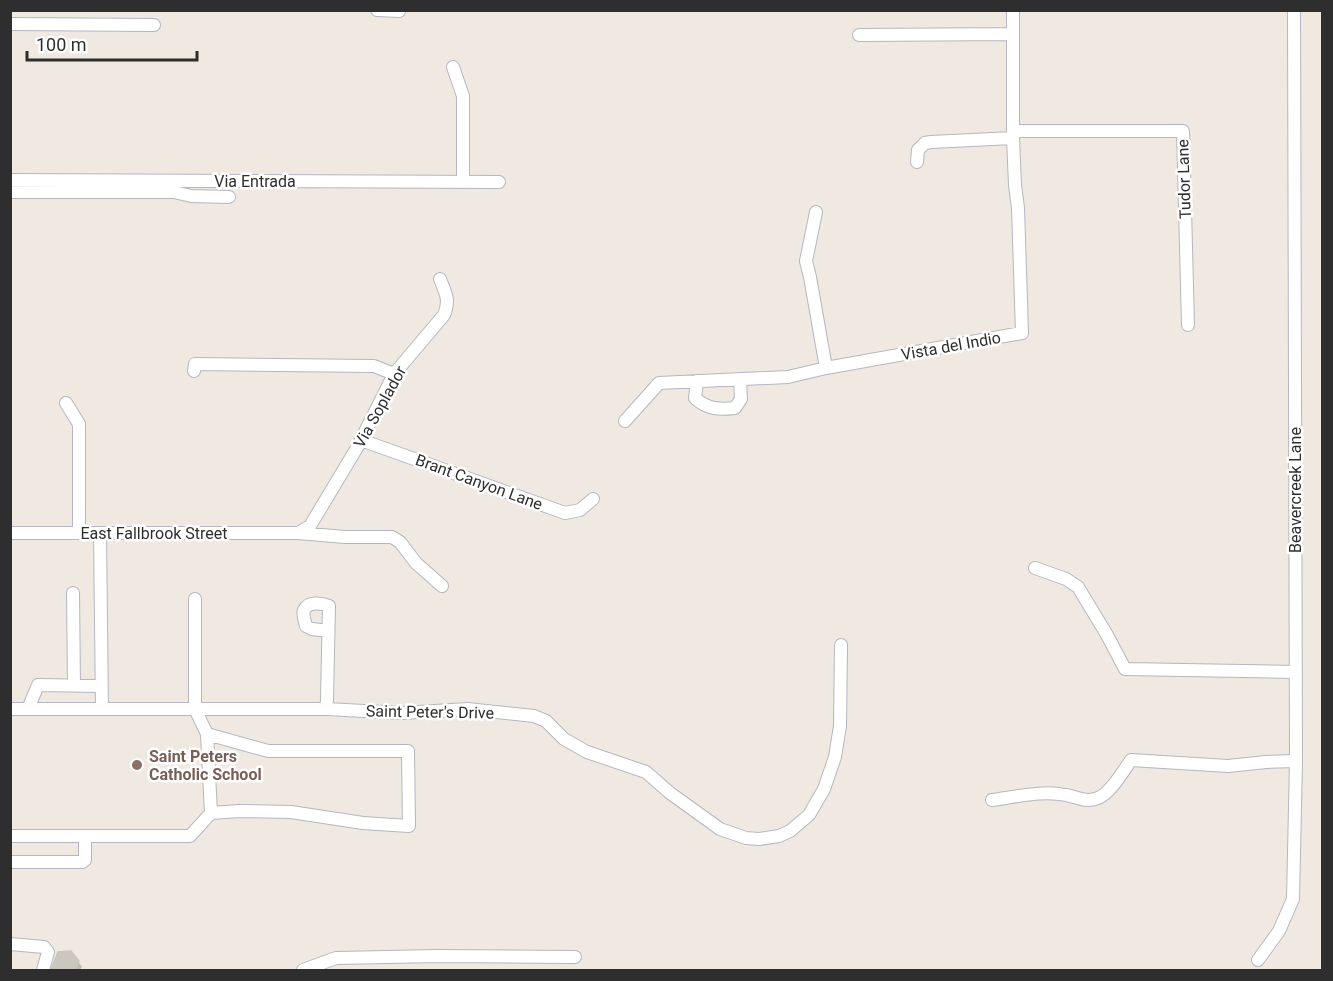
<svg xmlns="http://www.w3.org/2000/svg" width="1333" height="981" font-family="Roboto,sans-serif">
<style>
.shadow{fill:#0003}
.building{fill:#cbc7bf;stroke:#cbc5ba;stroke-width:1.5}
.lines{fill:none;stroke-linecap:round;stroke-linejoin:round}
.minor-casing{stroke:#b4b7c1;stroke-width:14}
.minor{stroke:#fff;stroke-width:12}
.education-dot{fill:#8d6e63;stroke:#fff;stroke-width:2}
.labels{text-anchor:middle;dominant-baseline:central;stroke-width:5;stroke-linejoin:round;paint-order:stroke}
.street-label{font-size:16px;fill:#2e2e2e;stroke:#fff}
.education-label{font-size:16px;font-weight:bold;fill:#785e54;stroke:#fff;text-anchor:start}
</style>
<rect width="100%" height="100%" fill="#efe9e1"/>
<path class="shadow" d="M59 954 75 957 82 967 80 970H53Z"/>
<path class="building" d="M71 951 79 961 75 970H51L58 952Z"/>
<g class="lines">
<g class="minor-casing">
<path id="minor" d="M377 10 399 11
M10 24 154 25
M859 35 1013 34
M453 67 463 96V181
M1013 131H1183L1188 325
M917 162 918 150 925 143 931 142 1013 138
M10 180 499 182
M10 192H174L191 196 229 197
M816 212 806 261 810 277 826 368 1022 333 1018 208 1015 185 1013 138V10
M194 371 195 364 374 366 394 374
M697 381 695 398C707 409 719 410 735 408L741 399 740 379
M66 403 79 424V533
M625 421 659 383 788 377 826 368
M361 440 565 513 580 510 593 499
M10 533H298L345 537H392L400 542 416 563 442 586
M100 533 102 709
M298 533 310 526 358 446 394 374 444 315C450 300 446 294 440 279
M1035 568 1066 579 1078 587 1107 635 1125 669 1296 672
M73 593 74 686
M10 709H326L402 713 468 709 534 716 546 721 564 739 587 752 646 772 670 793 720 829 746 838 759 839 779 836 790 831 809 815 824 789 835 757 840 726 841 645
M28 709 38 685 101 686
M326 709 327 700 329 606C322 603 308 601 304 610 302 614 305 621 306 626L312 629 328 631
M207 734 211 813
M992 800C1016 797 1042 790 1066 795 1077 797 1086 803 1098 798 1110 794 1124 770 1131 760L1228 766 1266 762 1296 761
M10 836H190L211 813 239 811 291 812 363 823 409 826 408 751H268L207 734 195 709V599
M10 862H82L85 860V836
M10 944 44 947 48 952 43 970
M1258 960 1279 931 1293 899 1296 761 1294 10
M303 970 336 958 438 956 575 957"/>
</g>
<use href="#minor" class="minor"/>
</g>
<circle class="education-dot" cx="137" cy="765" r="6"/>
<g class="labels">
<g class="street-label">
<text transform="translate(1184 179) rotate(-92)">Tudor Lane</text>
<text x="255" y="181">Via Entrada</text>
<text transform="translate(951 346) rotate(-10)">Vista del Indio</text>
<text transform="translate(380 407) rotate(-61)">Via Soplador</text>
<text transform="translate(479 482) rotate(20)">Brant Canyon Lane</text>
<text transform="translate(1295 490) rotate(-90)">Beavercreek Lane</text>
<text x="154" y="533">East Fallbrook Street</text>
<text transform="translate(430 712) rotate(1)">Saint Peter's Drive</text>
</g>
<g class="education-label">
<text x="149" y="756">Saint Peters<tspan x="149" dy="18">Catholic School</tspan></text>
</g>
</g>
<rect width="1333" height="981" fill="none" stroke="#2e2e2e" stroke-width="24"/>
<path d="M27 51v9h170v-9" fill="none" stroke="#2e2e2e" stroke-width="3"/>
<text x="36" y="51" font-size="18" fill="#2e2e2e" stroke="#ffffff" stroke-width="4.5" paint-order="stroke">100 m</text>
</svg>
